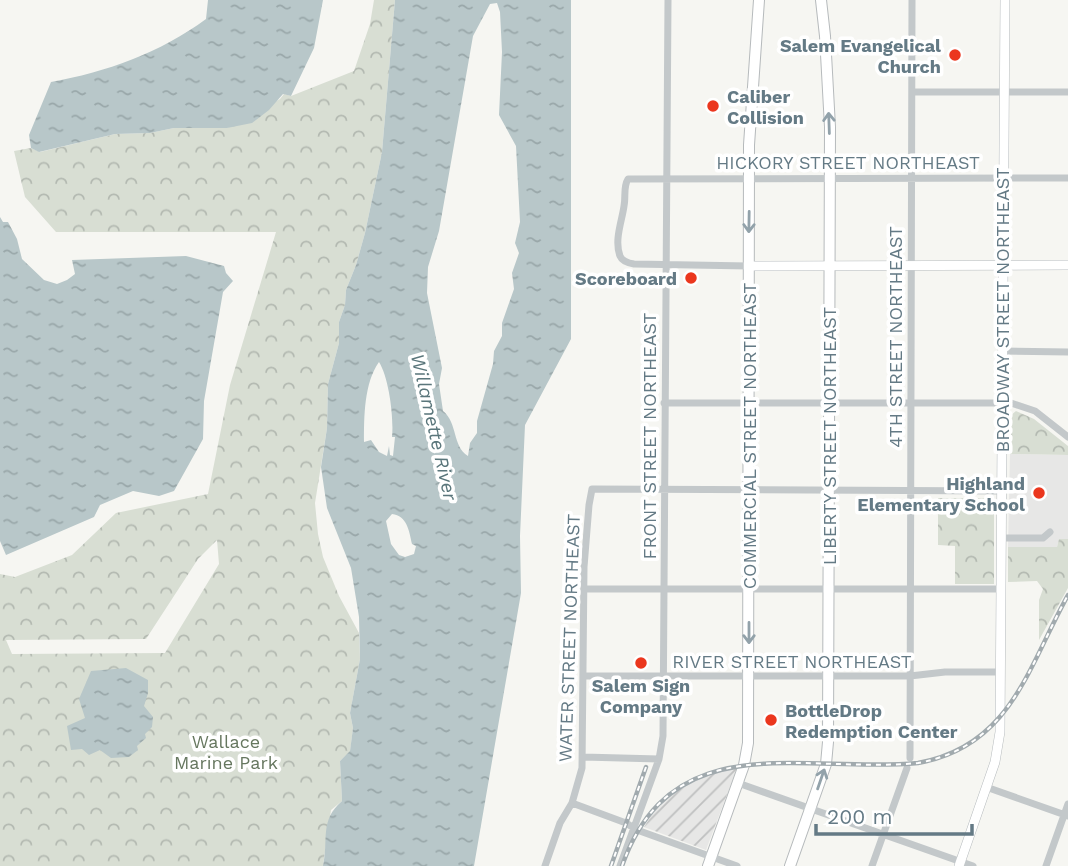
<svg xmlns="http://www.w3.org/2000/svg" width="1068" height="866" font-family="'Work Sans',sans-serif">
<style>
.built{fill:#e7e7e6}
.industrial{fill:url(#industrial-furrows)}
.forest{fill:url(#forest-crowns);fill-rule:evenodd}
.water{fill:url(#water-ripples);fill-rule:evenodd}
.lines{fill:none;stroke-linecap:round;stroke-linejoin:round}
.major-casing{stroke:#b6bbbe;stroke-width:10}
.highway-casing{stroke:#b6babc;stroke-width:12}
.minor{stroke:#c3c8ca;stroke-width:7}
.major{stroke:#fff;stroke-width:9}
.highway{stroke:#fff;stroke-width:10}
.rail-casing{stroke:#a1aaae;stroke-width:4.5}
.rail{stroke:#fff;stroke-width:2;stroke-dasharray:5;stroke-linecap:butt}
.oneway{stroke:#92a2aa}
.poi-dot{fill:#eb371e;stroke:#fff;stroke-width:2.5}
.labels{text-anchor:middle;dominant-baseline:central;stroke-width:7;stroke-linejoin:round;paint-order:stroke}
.poi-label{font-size:18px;font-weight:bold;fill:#647a85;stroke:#fff;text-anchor:end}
.street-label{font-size:18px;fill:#647a85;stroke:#fff}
.park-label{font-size:18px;fill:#66775f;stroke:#fff}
.water-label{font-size:19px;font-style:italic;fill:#5a767b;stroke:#fff}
</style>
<defs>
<pattern id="industrial-furrows" width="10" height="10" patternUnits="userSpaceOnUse" patternTransform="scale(1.75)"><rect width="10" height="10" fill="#e7e7e6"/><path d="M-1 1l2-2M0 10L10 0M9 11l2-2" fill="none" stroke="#bfc0c0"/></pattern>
<pattern id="forest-crowns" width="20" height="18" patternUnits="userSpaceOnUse" patternTransform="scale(1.75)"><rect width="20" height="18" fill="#d8ded3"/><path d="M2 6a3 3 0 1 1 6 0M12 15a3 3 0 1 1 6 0" fill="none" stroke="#b3b9b1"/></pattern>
<pattern id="water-ripples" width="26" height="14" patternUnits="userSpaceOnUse" patternTransform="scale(1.75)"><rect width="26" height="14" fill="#b8c7c9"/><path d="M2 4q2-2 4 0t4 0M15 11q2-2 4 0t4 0" fill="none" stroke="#99a7a9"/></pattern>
</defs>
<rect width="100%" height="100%" fill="#f6f6f2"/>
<path class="built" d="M1010 454 1068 455V539H1059L1057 547H1008Z"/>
<path class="industrial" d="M737 768 706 850 644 827 653 813 680 788 695 779 719 771Z"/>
<path class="forest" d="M374 0H395L382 152 365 233 356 265 346 290 345 305 339 322V343L328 384 327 428 315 503 318 534 323 557 339 596 359 633 360 659 350 713 353 728 350 752 340 761 342 801 331 810 323 866H0V574L15 577 72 555 116 513 208 494 230 385 276 232H56L25 197 14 151 31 148 40 152 115 134 150 133 174 128H227L280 99 284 94 291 96 354 71 370 24ZM217 540 219 564 165 653 12 654 6 640 146 639 198 559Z
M1016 411 1034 419 1068 446V455L1010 454V416Z
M938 498H994V584H955V546L938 545Z
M1059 539H1068V588L1039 640V600L1043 589 1037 581 1008 582V547H1057Z"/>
<path class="water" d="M208 0H323L314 48 291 96 283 94 269 110 252 123 227 128H174L150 133 115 134 39 152 31 148 29 135 51 82C106 72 160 53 206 19Z
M395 0H571V339L525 425 520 536 521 593 474 866H323C329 839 319 821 342 801L340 761 350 751 353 728 350 713 360 659 359 617 351 568 327 508 321 467 327 428 328 384 339 343V322L345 305 346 290 356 265 365 233 382 152ZM497 3 500 12 502 52 499 115 516 146 520 222 515 243 519 253 512 273 514 289 502 323V336L494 351 493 364 477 421V433L470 443 468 456C452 446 458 423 443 411L439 384 442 368 427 293 428 267 439 231 473 36 490 4ZM379 362C389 378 394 418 392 437H395L393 456 390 455 389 446 387 456 379 452 371 440 364 442C364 417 364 383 379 362ZM392 514C407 516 409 530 412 544L416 546 414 554 405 557 399 555 391 544 386 521Z
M0 217 3 222H8L17 239 22 259 44 280 57 284 67 280 75 274 72 260 186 256 224 266 226 273 233 281 223 292 204 401 203 439 174 491 159 496 133 491 100 505 94 517 6 555 0 541Z
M126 668 148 680V693L144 706 153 717 152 727 145 734 146 738 137 746 138 750 129 757 111 758 100 750 89 755 82 749 71 750 67 726 85 718 79 699 91 671Z"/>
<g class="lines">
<g class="major-casing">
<path id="major" d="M749 266 1068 265
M959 866 995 762 1000 732 1005 0"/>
</g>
<g class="highway-casing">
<path id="highway" d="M708 866 744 765 748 743 749 145 759 0
M790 866 826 764 828 742 830 127 825 36 821 0"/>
</g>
<path class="minor" d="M912 92H1068
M749 266 634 264C628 263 622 261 620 256 614 240 622 221 624 206 626 196 623 187 628 179L1068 178
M1002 351 1068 352
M664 403H1011L1035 411 1068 437
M1001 538H1043L1050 532
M584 589H1001
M584 676H910L945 672H1000
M583 757 659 759
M910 758 912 0
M738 783 973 866
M986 787 1068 816
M572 803 626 823 637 830 737 866
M545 866 560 823 572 803 582 768 584 567 589 505 592 489 1001 491
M620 866 659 759 663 736 668 0
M872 866 907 768
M1046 866 1068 804"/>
<use href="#major" class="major"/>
<use href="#highway" class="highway"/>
<g class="rail-casing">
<path id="rail" d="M611 866 646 767
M622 866C672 724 803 774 918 763 1011 746 1028 667 1068 595"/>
</g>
<use href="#rail" class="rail"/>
</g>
<defs><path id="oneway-shaft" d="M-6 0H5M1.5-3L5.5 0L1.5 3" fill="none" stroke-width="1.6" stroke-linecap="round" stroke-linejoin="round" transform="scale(1.75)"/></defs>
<g class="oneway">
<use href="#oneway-shaft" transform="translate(829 123) rotate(-92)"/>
<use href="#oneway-shaft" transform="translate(749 222) rotate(91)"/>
<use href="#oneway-shaft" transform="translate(749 633) rotate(90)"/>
<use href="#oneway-shaft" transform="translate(821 779) rotate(-71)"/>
</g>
<g class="poi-dot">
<circle cx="955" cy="55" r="7"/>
<circle cx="713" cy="106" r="7"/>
<circle cx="691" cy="278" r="7"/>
<circle cx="1039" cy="493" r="7"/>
<circle cx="641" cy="663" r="7"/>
<circle cx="771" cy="720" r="7"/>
</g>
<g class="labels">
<g class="poi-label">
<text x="941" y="45">Salem Evangelical<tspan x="941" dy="21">Church</tspan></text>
<text x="727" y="96" text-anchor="start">Caliber<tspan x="727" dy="21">Collision</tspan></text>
<text x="677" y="278">Scoreboard</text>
<text x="1025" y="483">Highland<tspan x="1025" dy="21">Elementary School</tspan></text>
<text x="641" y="685" text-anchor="middle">Salem Sign<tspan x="641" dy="21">Company</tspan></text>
<text x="785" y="710" text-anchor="start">BottleDrop<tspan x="785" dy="21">Redemption Center</tspan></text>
</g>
<g class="street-label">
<text x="848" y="162">HICKORY STREET NORTHEAST</text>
<text transform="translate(1002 310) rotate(-90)">BROADWAY STREET NORTHEAST</text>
<text transform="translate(895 337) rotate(-90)">4TH STREET NORTHEAST</text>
<text transform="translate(649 436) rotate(-90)">FRONT STREET NORTHEAST</text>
<text transform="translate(749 436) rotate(-90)">COMMERCIAL STREET NORTHEAST</text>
<text transform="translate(829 436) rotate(-90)">LIBERTY STREET NORTHEAST</text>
<text transform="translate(569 638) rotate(-88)">WATER STREET NORTHEAST</text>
<text x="792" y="661">RIVER STREET NORTHEAST</text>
</g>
<g class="park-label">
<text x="226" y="741">Wallace<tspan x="226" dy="21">Marine Park</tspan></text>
</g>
<g class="water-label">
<text transform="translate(434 427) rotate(77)">Willamette River</text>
</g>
</g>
<path d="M816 824v10h156v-10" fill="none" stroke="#647a85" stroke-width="3.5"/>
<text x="827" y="824" font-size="21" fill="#647a85" stroke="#ffffff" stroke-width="5" paint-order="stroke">200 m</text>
</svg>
